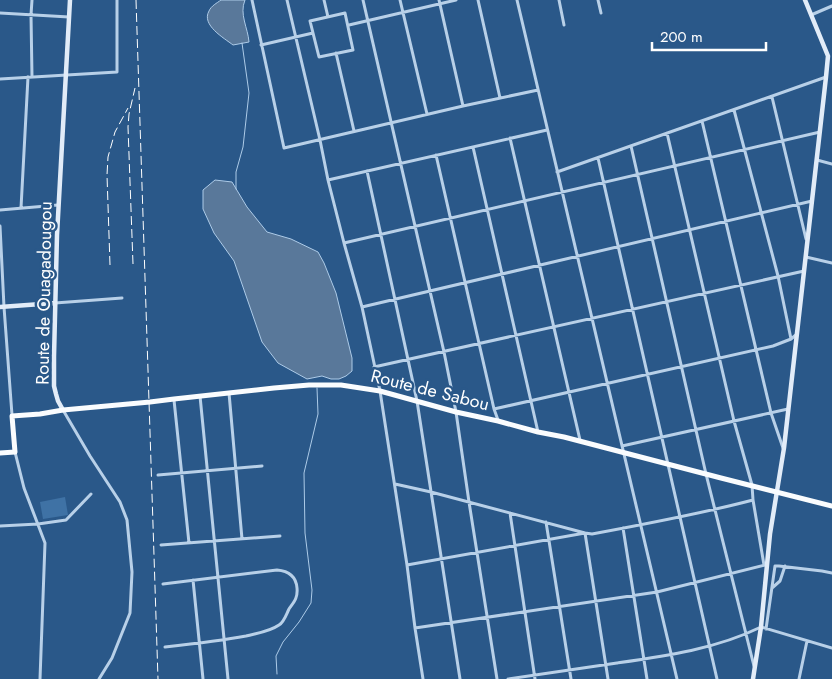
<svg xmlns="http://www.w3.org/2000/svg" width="832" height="679" font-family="Jost,sans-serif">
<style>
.green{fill:#3f72a5}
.water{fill:#59789a;stroke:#adcbe8}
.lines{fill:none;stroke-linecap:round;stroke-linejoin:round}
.stream{stroke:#adcbe8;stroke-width:1}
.street{stroke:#b8d0e8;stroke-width:3}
.secondary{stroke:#e2ecf8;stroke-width:4.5}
.primary{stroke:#fafcfe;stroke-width:5}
.rail{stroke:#fff;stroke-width:1;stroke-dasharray:9 4;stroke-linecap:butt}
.labels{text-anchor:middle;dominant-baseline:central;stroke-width:5;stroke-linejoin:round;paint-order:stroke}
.street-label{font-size:18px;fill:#fff;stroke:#2a5889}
</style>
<rect width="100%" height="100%" fill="#2a5889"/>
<path class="green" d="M65 497 68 515 43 519 40 502Z"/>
<path class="water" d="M221 0H245C239 14 248 28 249 42L233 45C224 38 201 25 209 11 211 6 217 3 221 0Z
M215 180 232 182 247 207 267 232 291 239 318 252 324 263 336 293 352 358V371L346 376 339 379H331L322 376 307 379 278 363 262 342 234 261 214 233 203 209V190Z"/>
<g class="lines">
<path class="stream" d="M236 189V172L243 147 249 93 242 43
M277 674 276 656 283 642 299 622 311 603 312 590 305 533 304 473 318 414 317 388"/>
<path class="street" d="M252 0 284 148 463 106 538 90
M287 0 320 140 328 180 344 243 362 307 380 391 407 565 415 628 423 679
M324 0 328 17
M363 0 444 352 456 412 469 502 497 679
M400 0 427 114
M439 0 463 106
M478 0 500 98
M517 0 677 679
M559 0 564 25
M598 0 601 13
M0 13 69 17
M345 13 353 50 319 57 310 21Z
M811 15 832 6
M349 25 456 0
M261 45 313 33
M336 53 354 131
M32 77 31 15 32 0
M0 79 117 72V0
M772 97 806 239
M734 110 778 276 791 339
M702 121 771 413 783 448
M667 133 734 421 752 485 753 500 764 565
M510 138 580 440
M631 146 706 474 754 666
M473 147 538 432
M436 155 494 409 498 420
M598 158 717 679
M817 160 832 164
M367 171 417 401 460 679
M557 172 826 77
M328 180 547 130
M21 208 28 77
M0 210 58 205
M0 226 4 307 12 415
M344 243 820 132
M806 257 832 263
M55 303 122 298
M362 307 812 201
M374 367 804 271
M229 393 242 539
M200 396 228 679
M174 400 189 543
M494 409 773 346 791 339 797 334
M63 410 90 456 120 502 127 520 132 572 130 613 112 658 99 679
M622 446 788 409
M15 452 24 488 45 543 40 679
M158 475 262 466
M395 484 431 492 585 533 608 679
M510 513 535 679
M546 522 571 679
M0 526 38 524 66 520 91 494
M623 528 647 679
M161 545 280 536
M407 565 585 533 592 534C646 524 700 514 753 500
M193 580 203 679
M163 584 277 570C289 571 296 576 297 588 298 598 294 602 289 609 286 615 284 622 279 625 269 632 257 633 246 636 219 641 192 644 165 647
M772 588 780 581 785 566
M415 628 657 592 765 565
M766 629 775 566H779L822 571 832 573
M508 679C544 674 581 668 617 663 666 656 716 649 761 627L832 648
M799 679 807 641"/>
<path class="secondary" d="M0 307 55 303
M63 410 58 401 56 394 54 386V357L57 235 70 0
M753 679 761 627 770 534 784 448 826 77 828 56 805 0"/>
<path class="primary" d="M0 453 15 452 12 416 40 414 63 410 150 402 174 399 274 388 309 385H341L380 391 456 412 498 421 538 432 564 437 721 478 832 506"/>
<path class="rail" d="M136 0 158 679
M133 264 128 127 129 114 135 88
M110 265 107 175 108 157 115 132 128 108"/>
</g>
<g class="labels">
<g class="street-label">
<text transform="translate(44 293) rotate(-89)">Route de Ouagadougou</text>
<text transform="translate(430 390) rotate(14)">Route de Sabou</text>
</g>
</g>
<path d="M652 42v8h114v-8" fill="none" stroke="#ffffff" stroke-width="2.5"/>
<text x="660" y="42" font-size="15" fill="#ffffff" stroke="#2a5889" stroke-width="4" paint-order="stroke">200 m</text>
</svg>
